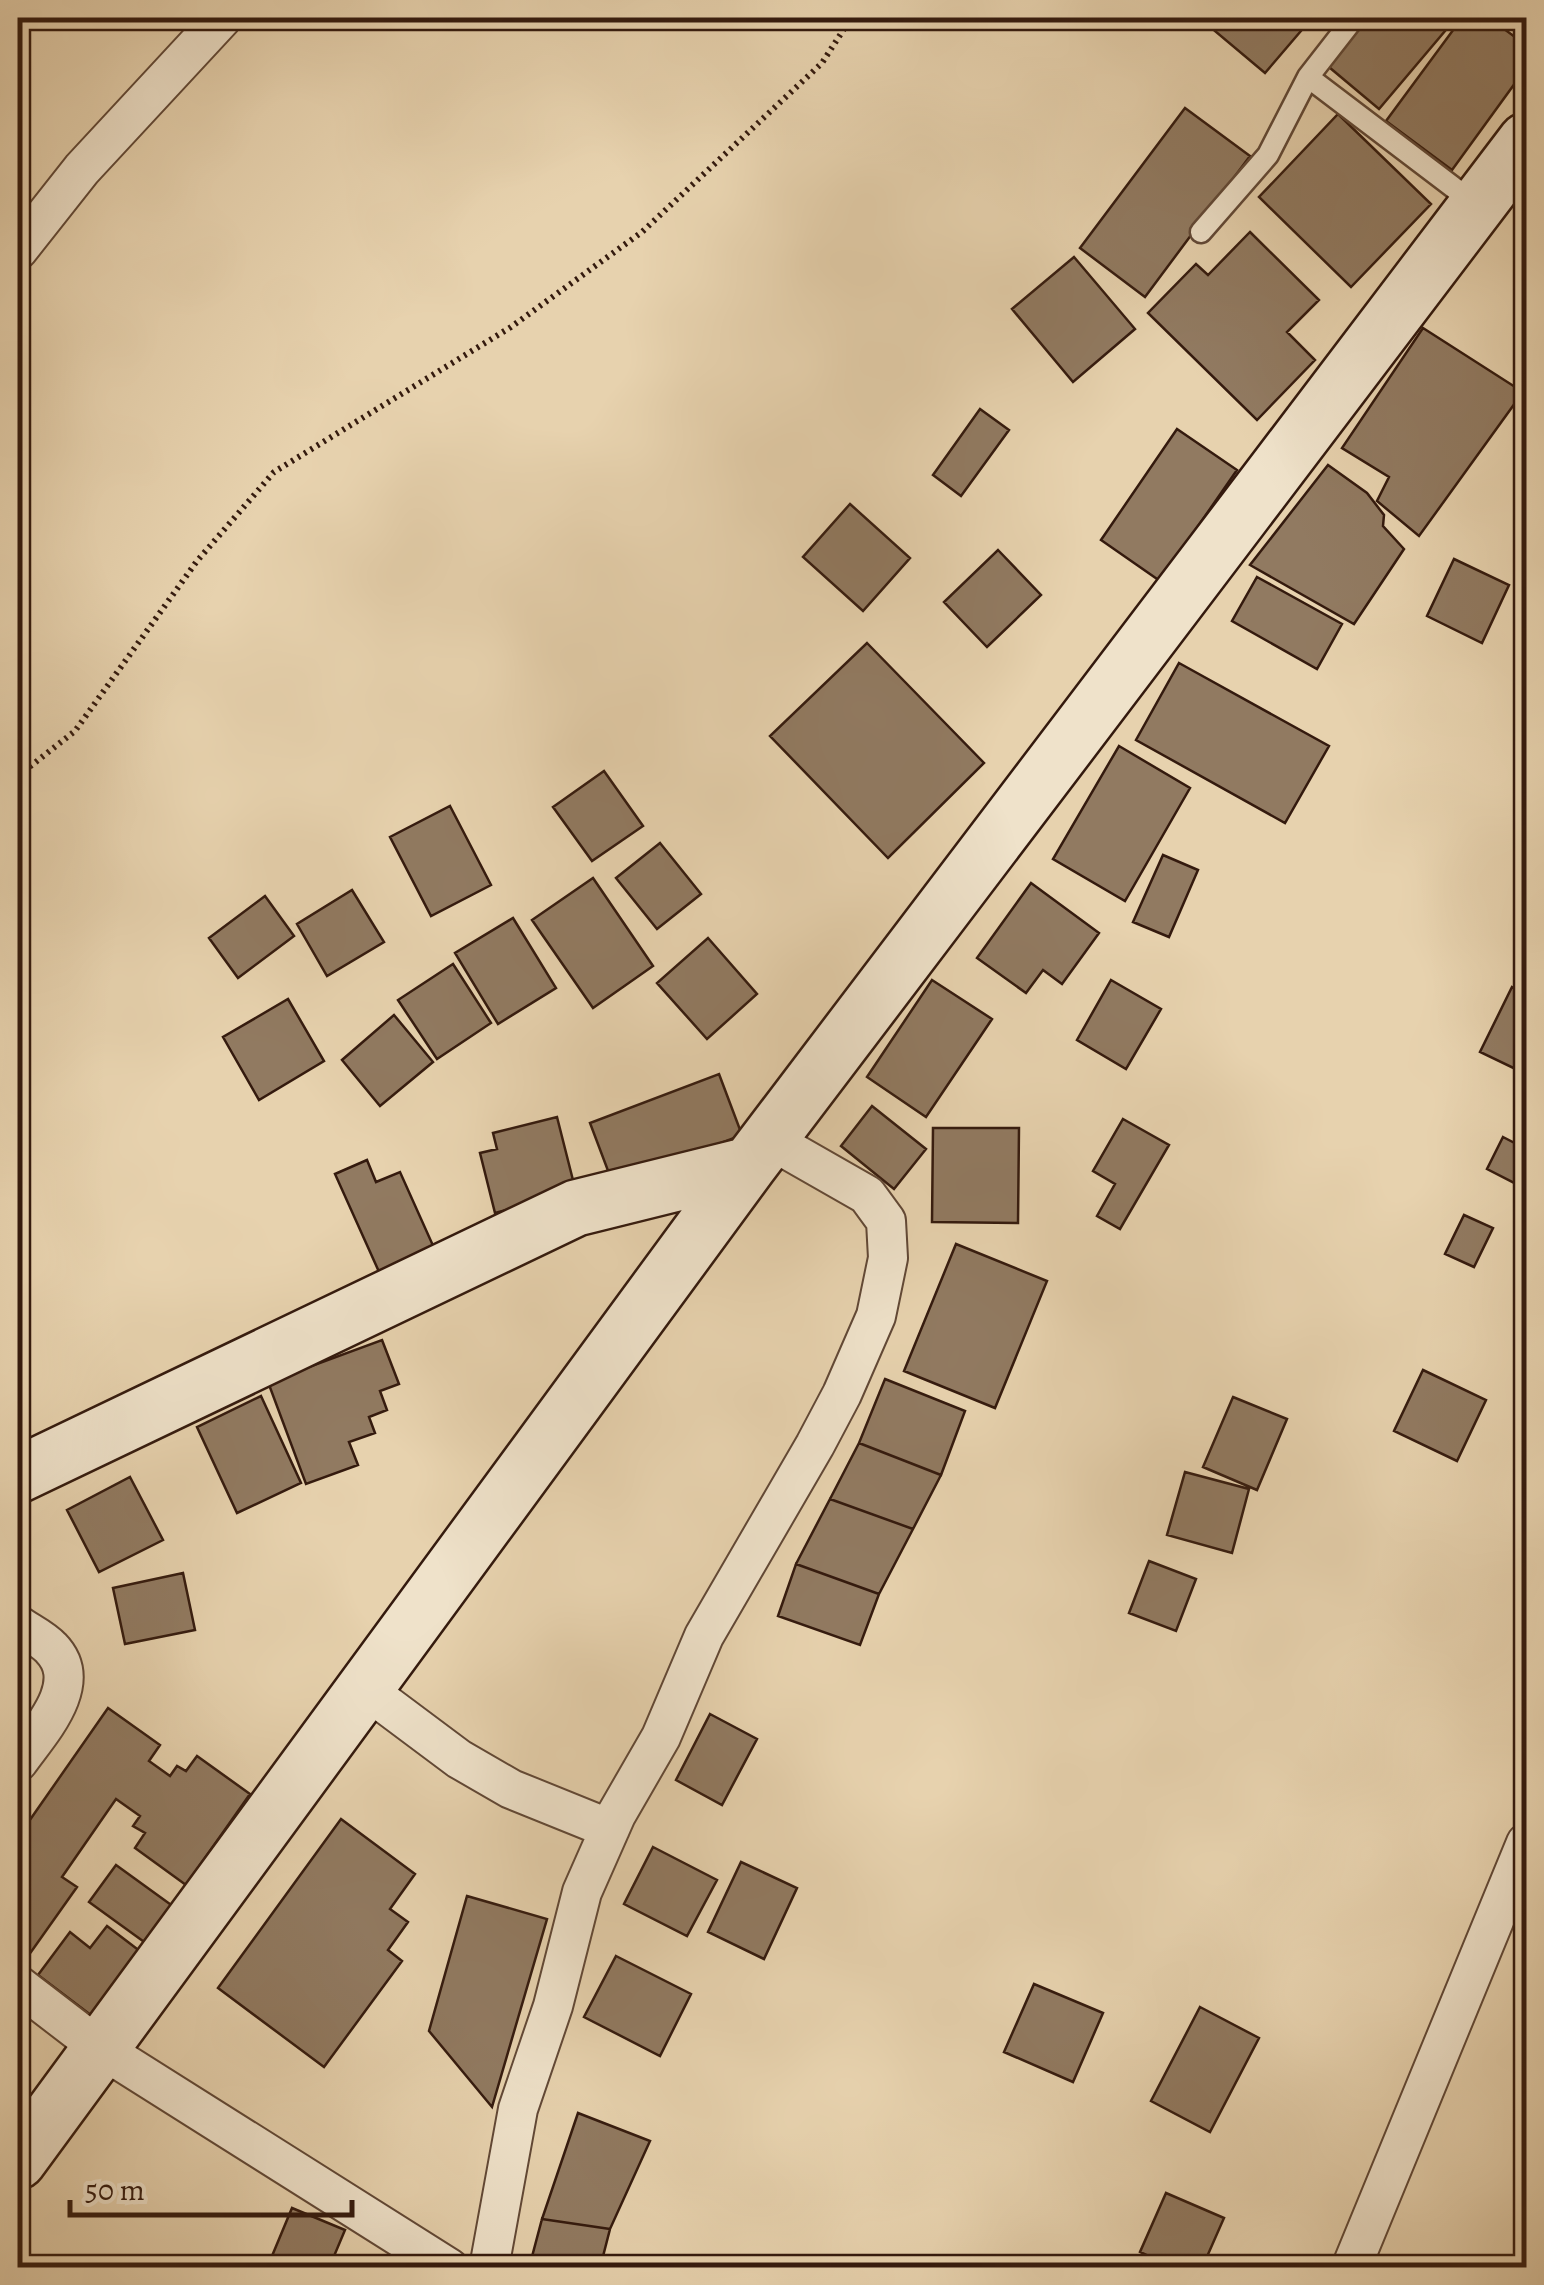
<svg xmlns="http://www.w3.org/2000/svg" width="1544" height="2285" font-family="Alegreya,serif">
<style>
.building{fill:#917a61;stroke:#341a0e;stroke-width:2.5}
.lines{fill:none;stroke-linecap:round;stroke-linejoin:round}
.lane-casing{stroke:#614836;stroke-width:25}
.street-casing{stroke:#614836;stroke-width:42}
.secondary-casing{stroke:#341a0e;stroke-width:60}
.path{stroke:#341a0e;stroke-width:6;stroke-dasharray:2.5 5;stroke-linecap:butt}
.lane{stroke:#efe2ca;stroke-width:20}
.street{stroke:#efe2ca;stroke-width:38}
.secondary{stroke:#efe2ca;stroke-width:55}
</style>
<rect width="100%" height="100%" fill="#e7d2ae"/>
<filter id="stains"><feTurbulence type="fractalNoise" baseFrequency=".002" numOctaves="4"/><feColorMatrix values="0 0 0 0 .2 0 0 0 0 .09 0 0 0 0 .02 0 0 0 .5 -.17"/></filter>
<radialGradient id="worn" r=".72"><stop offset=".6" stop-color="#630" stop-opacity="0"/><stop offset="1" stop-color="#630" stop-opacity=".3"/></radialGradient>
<path class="building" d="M1206 18H1312L1265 73 1203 21Z
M1361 18H1456L1379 109 1323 62Z
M1462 18H1489L1526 45V68L1452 170 1386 121Z
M1185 108 1250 156 1145 297 1080 248Z
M1338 114 1431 204 1351 287 1259 197Z
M1250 232 1319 300 1287 332 1315 360 1257 420 1148 313 1196 264 1208 275Z
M1074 257 1135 329 1073 382 1012 309Z
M1423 328 1523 392 1419 536 1377 501 1389 477 1342 448Z
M980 409 1009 430 961 496 933 475Z
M1177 429 1237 470 1160 581 1101 540Z
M1328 465 1367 493 1384 515 1383 526 1404 549 1354 624 1250 565Z
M850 504 910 558 863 611 803 557Z
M998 550 1041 595 987 647 944 602Z
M1454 559 1509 585 1482 643 1427 616Z
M1257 577 1342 624 1317 669 1232 621Z
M867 643 984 763 888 858 770 736Z
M1179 663 1329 746 1285 823 1136 740Z
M1119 746 1190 788 1125 901 1053 859Z
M604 771 643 826 592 861 553 807Z
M450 806 491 885 431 916 390 837Z
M660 843 701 894 657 929 616 878Z
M1163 855 1198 870 1169 937 1133 922Z
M593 878 653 966 593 1008 532 920Z
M1031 883 1099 933 1062 984 1043 970 1026 993 977 958Z
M352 890 384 942 327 976 297 924Z
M265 896 294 936 238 978 209 938Z
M513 918 556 988 498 1024 455 953Z
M708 938 757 994 707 1039 657 983Z
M453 964 491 1023 437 1059 398 1000Z
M932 980 992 1019 926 1117 867 1077Z
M1111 980 1161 1009 1126 1069 1077 1040Z
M1512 987 1526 994V1074L1480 1052Z
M288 999 324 1061 259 1100 223 1037Z
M394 1015 433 1062 380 1106 342 1060Z
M719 1074 742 1135 613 1184 590 1123Z
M872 1106 926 1149 894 1189 841 1146Z
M557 1117 576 1192 495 1213 480 1153 497 1149 493 1133Z
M1123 1119 1169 1145 1120 1229 1097 1216 1115 1184 1093 1171Z
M933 1128H1019L1018 1223 932 1222Z
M1503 1137 1526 1149V1189L1487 1169Z
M367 1160 376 1182 400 1172 435 1250 380 1274 335 1174Z
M1464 1215 1493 1228 1474 1267 1445 1254Z
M956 1244 1047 1281 995 1408 904 1371Z
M382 1340 399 1384 380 1391 387 1410 369 1417 375 1433 349 1442 358 1465 306 1484 268 1382Z
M1423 1370 1486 1400 1457 1461 1394 1431Z
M885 1379 965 1411 941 1475 859 1443Z
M261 1396 301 1483 237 1513 197 1427Z
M1233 1397 1287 1419 1257 1490 1203 1467Z
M859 1443 941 1475 913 1529 830 1499Z
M1185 1472 1249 1489 1232 1553 1167 1535Z
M130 1477 163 1540 99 1572 67 1510Z
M830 1499 913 1529 879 1594 796 1564Z
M1149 1561 1196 1579 1176 1631 1129 1613Z
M796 1564 879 1594 860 1645 778 1616Z
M183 1573 195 1630 125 1644 113 1588Z
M108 1708 160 1745 149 1761 170 1776 177 1766 186 1771 197 1756 250 1794 186 1885 135 1848 145 1833 133 1826 140 1816 116 1799 62 1877 77 1887 31 1952 18 1942V1837Z
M710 1714 757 1739 722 1805 676 1780Z
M341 1819 415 1874 390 1909 408 1922 388 1950 402 1961 324 2067 218 1988Z
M653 1847 717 1880 687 1936 624 1904Z
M741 1862 797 1888 764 1959 708 1932Z
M116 1865 174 1907 147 1944 89 1902Z
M467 1896 547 1919 492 2107 429 2031Z
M107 1926 145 1955 96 2019 38 1975 70 1932 90 1948Z
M616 1956 691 1994 660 2056 584 2017Z
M1034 1984 1103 2013 1073 2082 1004 2052Z
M1200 2007 1259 2038 1210 2132 1151 2101Z
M578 2113 650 2141 610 2229 542 2219Z
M1166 2193 1224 2218 1202 2268H1174L1140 2252Z
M292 2208 345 2230 329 2268H267Z
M542 2219 610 2229 600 2268H529Z"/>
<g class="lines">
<g class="lane-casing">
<path id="lane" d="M1308 77 1474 203
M1201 232 1268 155 1308 77 1354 18"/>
</g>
<g class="street-casing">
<path id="street" d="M18 250 82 169 222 18
M18 1625C28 1632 43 1639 51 1648 86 1684 39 1732 18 1762
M364 1688 459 1759 511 1789 610 1829
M18 1985 100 2048 449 2268
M489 2268 518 2109 553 2006 582 1892 616 1815 661 1737 704 1636 815 1445 842 1394 876 1316 888 1258 886 1221 867 1195 769 1139
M1351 2268 1526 1843"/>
</g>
<g class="secondary-casing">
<path id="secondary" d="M18 1475 576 1208 749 1165
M18 2161 749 1165 1526 141"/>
</g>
<path class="path" d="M18 776 75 731 197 561 274 472 511 327 642 232 822 63 851 18"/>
<use href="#lane" class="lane"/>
<use href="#street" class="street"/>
<use href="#secondary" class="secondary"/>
</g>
<rect width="1544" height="2285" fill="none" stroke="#e7d2ae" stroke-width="60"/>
<rect x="20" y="20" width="1504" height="2245" fill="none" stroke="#341a0e" stroke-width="5"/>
<rect x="30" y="30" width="1484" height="2225" fill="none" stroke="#341a0e" stroke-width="2.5"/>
<path d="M70 2200v15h282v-15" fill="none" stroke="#341a0e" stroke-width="5"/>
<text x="85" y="2200" font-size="30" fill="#341a0e" stroke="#efe2ca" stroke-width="8" paint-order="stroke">50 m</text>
<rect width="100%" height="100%" filter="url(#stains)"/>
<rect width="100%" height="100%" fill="url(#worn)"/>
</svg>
